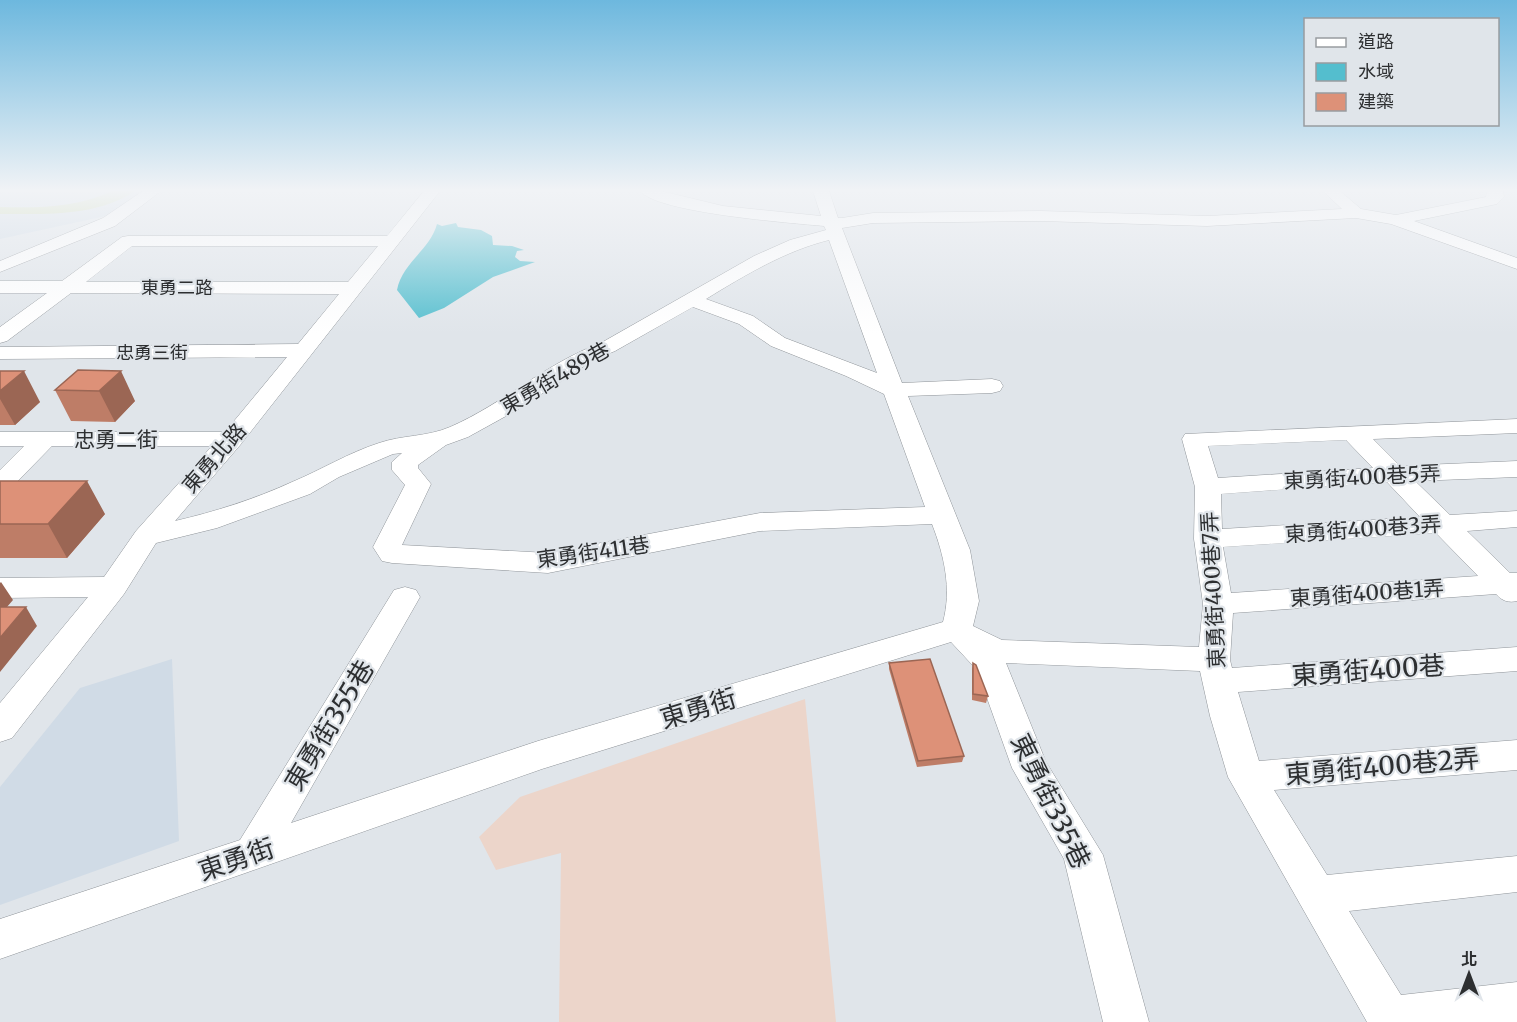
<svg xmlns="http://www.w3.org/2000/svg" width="1517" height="1022" font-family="Merriweather,'Noto Sans TC',serif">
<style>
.industrial{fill:#ecd5ca}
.built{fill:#d0dbe6}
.green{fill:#c5d69e}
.water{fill:#54bece}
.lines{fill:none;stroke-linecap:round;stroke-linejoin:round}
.minor-casing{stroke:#8f9499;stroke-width:1}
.minor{fill:#fff;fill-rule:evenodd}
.wall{fill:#be7d67}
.shaded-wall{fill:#9b6654}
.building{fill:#dd9178;stroke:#9b6654;stroke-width:1.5}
.labels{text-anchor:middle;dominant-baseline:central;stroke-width:4.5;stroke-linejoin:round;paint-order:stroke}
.far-street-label{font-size:18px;fill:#2d2f31;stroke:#e0e5ea}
.street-label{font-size:21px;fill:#2d2f31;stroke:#e0e5ea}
.near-street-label{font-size:26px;fill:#2d2f31;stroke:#e0e5ea}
</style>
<rect width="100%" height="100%" fill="#e0e5ea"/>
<path class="industrial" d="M805 699 836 1022H559L561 853 496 870 479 837 520 797Z"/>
<path class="built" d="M0 191H150L124 212 0 239Z
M172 659 179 841 0 905V787L80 688Z"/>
<path class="green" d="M112 191H135C96 217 45 214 0 214V207C38 208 76 208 112 191Z"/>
<path class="water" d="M456 223 458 227 481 230 492 236 493 245 512 246 524 250 517 251 515 257 520 261 535 262 493 277 444 308 419 318 397 290C402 263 430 250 437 224L442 226Z"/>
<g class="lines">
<g class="minor-casing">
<path id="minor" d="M143 191H161L115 226 0 272V261L103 218Z
M424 191H440L241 444 175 521C214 512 255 499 292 482 321 470 348 453 379 443 402 435 427 437 450 427 503 404 546 363 601 343L754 256 790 240 826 230 824 226C792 223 658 213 640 191H661L723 206 821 216 813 191H829L838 218H842L873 213 1041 211 1207 216 1342 209 1323 191H1340L1361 209 1396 215 1486 197 1487 191H1503L1504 197 1497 204 1414 221 1517 258V269L1391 224 1356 218 1207 226 1041 221 873 223 842 228 902 383 992 379 1000 381 1003 386 1000 391 992 393 908 396 970 550 979 601 973 626 1002 640 1199 647 1203 604 1194 539 1195 487 1182 439 1185 434 1517 419V433L1373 439 1400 466 1517 461V477L1415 481 1450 515 1517 511V527L1467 531 1510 573H1517V601C1509 603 1502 601 1496 594L1233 613 1230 660 1232 668 1517 647V671L1238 692 1259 761 1517 740V770L1274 790 1327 875 1517 856V892L1349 911 1401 995 1517 982V1022H1367L1228 777 1210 716 1200 671 1006 663 1046 762 1103 855 1149 1022H1103L1064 859 1012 768 977 670 951 642 542 769 0 959V919L240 840 394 590 405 587 416 590 420 597 291 823 538 741 943 622C952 589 944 555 932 524L760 531 548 573 392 563 382 561 373 547 405 485 392 470V462L402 453 393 454 339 477 310 494 217 528 156 543 124 594 12 738 0 742V703L88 597 0 598V578L104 577 136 531 212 446H52L9 490 0 492V470L24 446H0V432H225L287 357 0 359V347L298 344 339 294 71 293 7 341 0 343V327L47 293H0V281H62L122 237 128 236H387ZM829 240 877 373 785 338 753 316 706 299C745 275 785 251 829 240ZM132 246H378L348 282H86ZM693 307 739 324 771 346 846 376 884 394 925 507 760 513 548 553 402 545 431 484 418 468V465L446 445 468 437 517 410 592 361 615 351ZM1346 440 1373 468 1218 478 1208 446ZM1387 482 1420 517 1222 529 1221 494ZM1436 533 1478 576 1231 593 1223 547Z"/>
</g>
<use href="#minor" class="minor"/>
</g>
<path class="wall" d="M78 370 135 401 115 422 71 421 55 390Z
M0 371 40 402 15 425H0Z
M0 481 105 514 67 558H0Z
M889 663 964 756 962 762 917 767 889 669Z
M973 663 988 696 986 703 972 700V669Z"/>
<path class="shaded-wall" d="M24 371 40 402 15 425 0 399V391Z
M121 371 135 401 115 422 99 391Z
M87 481 105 514 67 558 48 524Z
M1 582 13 600 0 615V583Z
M26 607 37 626 0 672V638Z"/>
<path class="building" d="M78 370 121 371 99 391 55 390Z
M0 371H24L0 391Z
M0 481H87L48 524H0Z
M0 607H26L0 638Z
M930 659 964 756 918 761 889 663Z
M973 663 976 665 988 696 973 694Z"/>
<linearGradient id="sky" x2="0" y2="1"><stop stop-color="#6db8de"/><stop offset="0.57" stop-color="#f1f3f6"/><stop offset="1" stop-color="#f1f3f6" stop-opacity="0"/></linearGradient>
<rect width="1517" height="334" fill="url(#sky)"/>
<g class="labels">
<g class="far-street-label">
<text x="177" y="287">東勇二路</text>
<text x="152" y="352">忠勇三街</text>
</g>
<g class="street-label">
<text transform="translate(555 378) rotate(-30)">東勇街489巷</text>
<text x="116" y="439">忠勇二街</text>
<text transform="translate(214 458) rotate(-49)">東勇北路</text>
<text transform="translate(1362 477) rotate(-3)">東勇街400巷5弄</text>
<text transform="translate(1363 529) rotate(-4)">東勇街400巷3弄</text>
<text transform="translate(593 552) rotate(-8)">東勇街411巷</text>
<text transform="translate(1213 590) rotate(-93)">東勇街400巷7弄</text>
<text transform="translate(1367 593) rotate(-4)">東勇街400巷1弄</text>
</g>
<g class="near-street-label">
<text transform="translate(1368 670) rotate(-4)">東勇街400巷</text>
<text transform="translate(698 708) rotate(-17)">東勇街</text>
<text transform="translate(329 725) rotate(-59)">東勇街355巷</text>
<text transform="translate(1382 766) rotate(-5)">東勇街400巷2弄</text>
<text transform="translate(1051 801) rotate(64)">東勇街335巷</text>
<text transform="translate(236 859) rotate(-19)">東勇街</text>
</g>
</g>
<rect x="1304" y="18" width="195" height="108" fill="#e0e5ea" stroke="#989ca0" stroke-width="1.5"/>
<rect x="1316" y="38" width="30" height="9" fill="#ffffff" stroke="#989ca0" stroke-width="1.5"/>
<text x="1358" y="48" font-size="18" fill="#2d2f31">道路</text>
<rect x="1316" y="63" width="30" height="18" fill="#54bece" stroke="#989ca0" stroke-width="1.5"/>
<text x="1358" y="78" font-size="18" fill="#2d2f31">水域</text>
<rect x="1316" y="93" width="30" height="18" fill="#dd9178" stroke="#989ca0" stroke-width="1.5"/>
<text x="1358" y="108" font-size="18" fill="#2d2f31">建築</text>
<g transform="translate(1469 974)" stroke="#e0e5ea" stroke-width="4.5" paint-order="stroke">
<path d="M0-4.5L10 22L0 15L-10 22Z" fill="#2d2f31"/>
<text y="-9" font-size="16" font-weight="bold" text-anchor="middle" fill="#2d2f31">北</text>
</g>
</svg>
